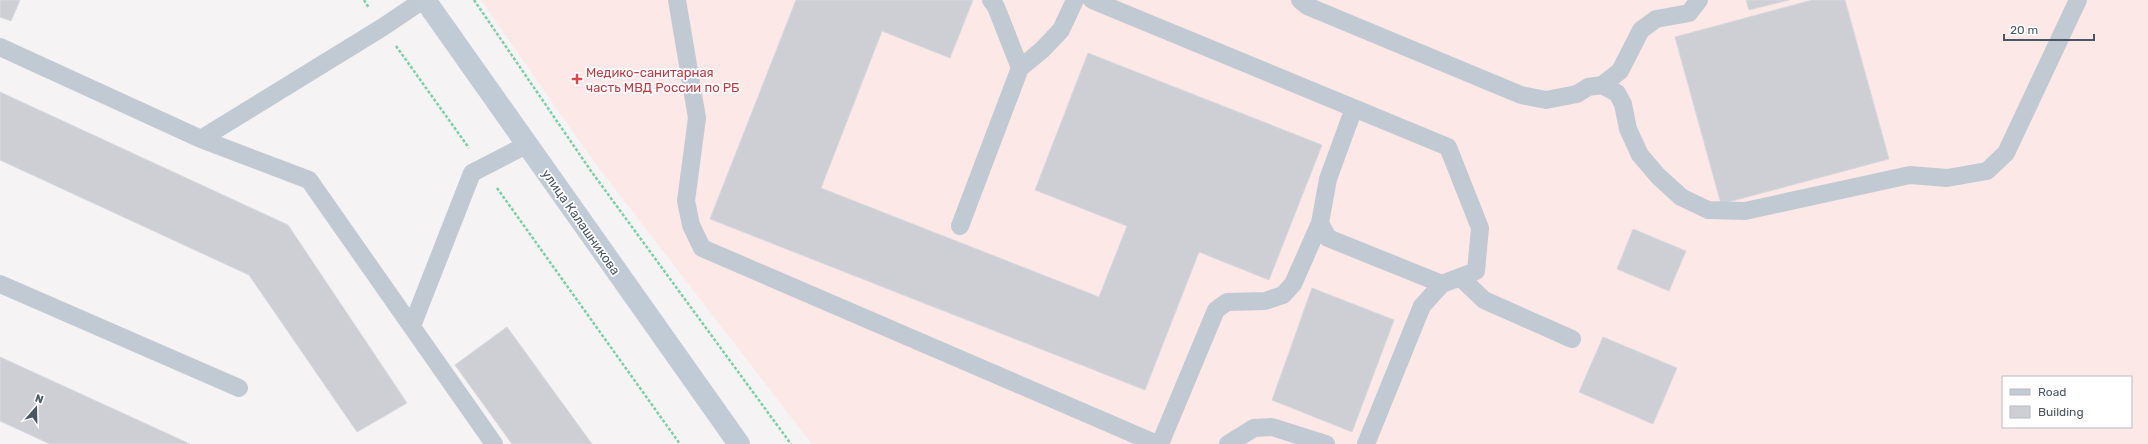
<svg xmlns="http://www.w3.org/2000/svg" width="2148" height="444" font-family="Rubik,sans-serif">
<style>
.medical{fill:#fce8e6;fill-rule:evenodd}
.building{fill:#cdcfd5;stroke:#d7d9de}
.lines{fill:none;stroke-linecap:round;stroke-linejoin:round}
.path{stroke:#7ad0a6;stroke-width:2.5;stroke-dasharray:3 2;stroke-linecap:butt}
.service{stroke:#c1cad2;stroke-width:18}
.secondary{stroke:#c1cbd6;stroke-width:22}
.health-dot{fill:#e0444e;stroke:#fff;stroke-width:1.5}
.labels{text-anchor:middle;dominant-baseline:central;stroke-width:3.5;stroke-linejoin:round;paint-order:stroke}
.health-label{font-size:13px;fill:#be3a42;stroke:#fff;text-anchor:start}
.street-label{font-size:13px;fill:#4a5661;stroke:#fff}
</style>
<rect width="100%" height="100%" fill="#f5f3f3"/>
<path class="medical" d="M481 0H2148V444H812L592 159ZM2003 377H2131V427H2003Z"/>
<path class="building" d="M0 0H20L11 21 0 17Z
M796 0H973L950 58 882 31 821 188 1099 297 1127 226 1035 190 1088 53 1322 145 1269 280 1199 252 1145 390 710 219Z
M1746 0H1789L1749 10Z
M1812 0H1845L1889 159 1721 204 1675 37Z
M0 92 288 225 407 403 357 432 249 275 0 160Z
M1633 229 1686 251 1669 291 1617 269Z
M1312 288 1394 320 1352 432 1272 400Z
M507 327 592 444H512L455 365Z
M1603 337 1677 368 1653 424 1579 392Z
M0 357 190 444H50L0 421Z"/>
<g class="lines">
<path class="path" d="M364 0 369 8
M474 0 591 171 791 444
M396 46 469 148
M497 188 680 444"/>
<path class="service" d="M677 0 697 118 686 201 691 225 702 248 1157 444
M1092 0 1448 147 1480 228 1476 271 1442 284 1422 306 1366 444
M1300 0 1307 6 1521 95 1546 100 1577 94 1588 87 1602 85 1617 93 1623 104 1628 129 1640 155 1658 176 1681 197 1708 210 1745 211 1910 175 1947 178 1987 171 2006 153 2078 0
M0 47 201 139 309 180 494 444
M1020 68 1042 50 1061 30 1075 0
M1602 85 1620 71 1641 30 1656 19 1689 13 1699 0
M1354 108 1328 179 1320 223 1328 238 1442 284
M201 139 383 27 423 0
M960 226 1020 68 996 7 991 0
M1460 277 1484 300 1572 339
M0 284 239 388
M412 326 472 173 526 145
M1160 444 1216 310 1227 302 1265 301 1283 295 1293 284 1320 223
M1228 444 1254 428 1272 427 1326 444"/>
<path class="secondary" d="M425 0 739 444"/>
</g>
<path class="health-dot" d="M575 73h4v4h4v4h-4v4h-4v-4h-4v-4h4z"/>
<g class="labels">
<g class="health-label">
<text x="586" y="72">Медико-санитарная<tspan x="586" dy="15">часть МВД России по РБ</tspan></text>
</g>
<g class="street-label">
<text transform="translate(581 222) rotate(55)">улица Калашникова</text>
</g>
</g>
<rect x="2002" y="376" width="130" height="52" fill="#ffffff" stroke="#b7bbc0"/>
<rect x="2010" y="389" width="20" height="6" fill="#c1cbd6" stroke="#b7bbc0"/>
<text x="2038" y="396" font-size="12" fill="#4a5661">Road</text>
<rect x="2010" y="406" width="20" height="12" fill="#cdcfd5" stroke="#b7bbc0"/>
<text x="2038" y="416" font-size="12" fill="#4a5661">Building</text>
<g transform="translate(36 408) rotate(20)" stroke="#ffffff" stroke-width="3" paint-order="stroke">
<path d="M0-3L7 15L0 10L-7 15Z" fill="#4a5661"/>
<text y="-6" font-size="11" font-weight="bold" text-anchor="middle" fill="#4a5661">N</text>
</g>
<path d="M2004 34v6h90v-6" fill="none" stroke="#4a5661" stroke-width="2"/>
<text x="2010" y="34" font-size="12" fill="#4a5661" stroke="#ffffff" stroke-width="3" paint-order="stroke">20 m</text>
</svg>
